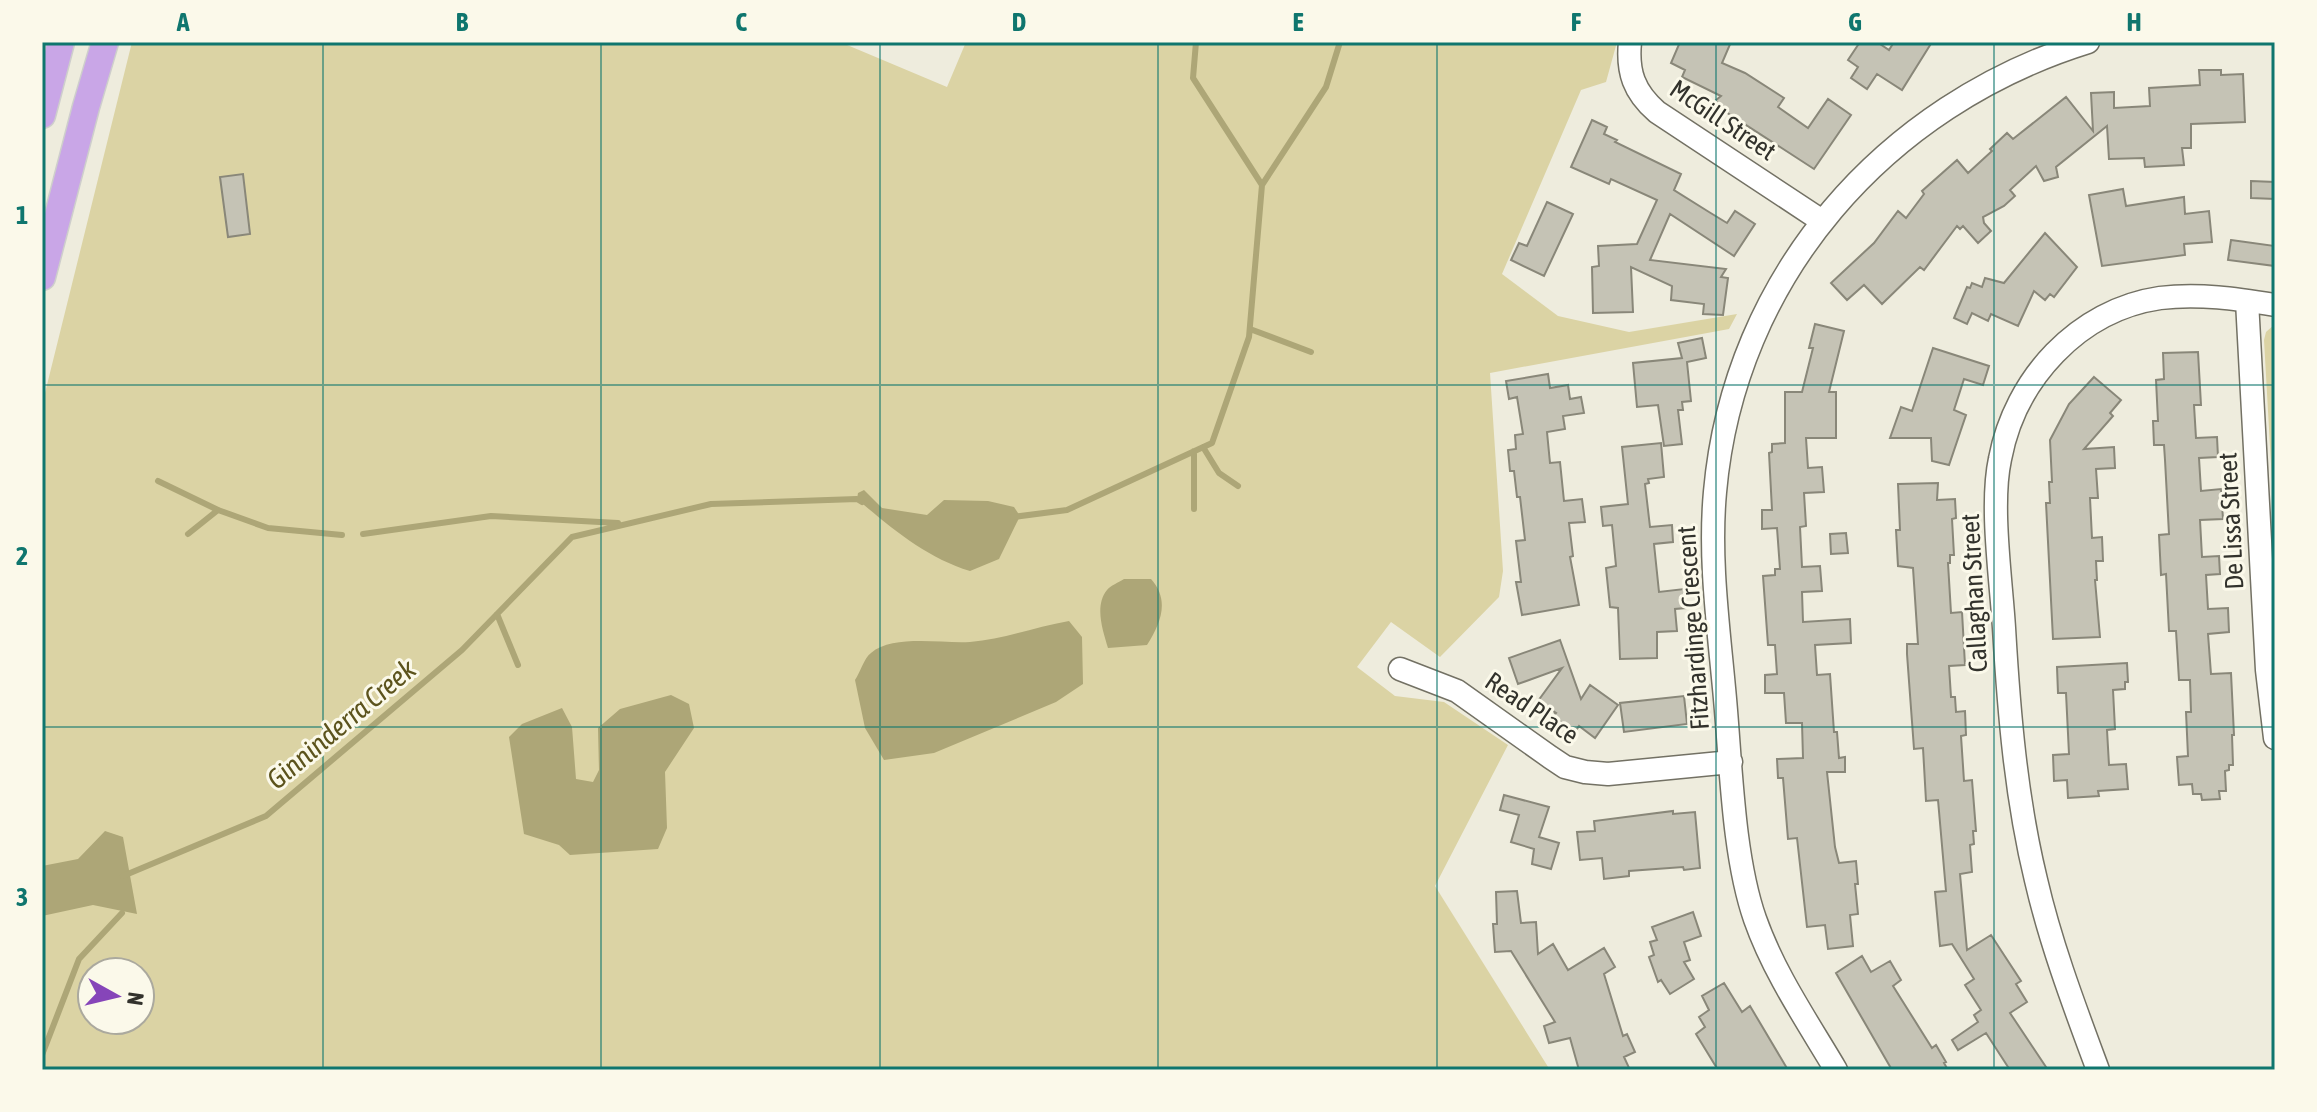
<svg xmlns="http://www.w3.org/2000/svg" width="2317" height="1112" font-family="'Asap Condensed',sans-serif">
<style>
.green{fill:#dbd3a4;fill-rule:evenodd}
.water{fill:#ada677}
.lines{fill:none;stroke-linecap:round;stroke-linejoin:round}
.stream{stroke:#ada677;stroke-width:6}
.building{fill:#c5c3b5;stroke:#898779;stroke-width:2}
.minor-casing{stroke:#737164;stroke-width:25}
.major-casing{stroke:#cececc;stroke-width:29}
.minor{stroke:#fff;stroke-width:22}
.major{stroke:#c9a6e7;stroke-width:26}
.grid{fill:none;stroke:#0f766e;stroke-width:2;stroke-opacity:0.55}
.labels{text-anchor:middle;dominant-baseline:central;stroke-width:6;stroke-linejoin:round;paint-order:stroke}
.street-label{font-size:26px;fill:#32322c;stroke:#fbf9ea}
.water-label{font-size:28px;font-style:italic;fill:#5c531c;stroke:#fbf9ea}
.neatline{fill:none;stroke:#0f766e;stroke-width:3}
.grid-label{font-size:26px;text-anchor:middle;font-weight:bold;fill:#0f766e}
</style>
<rect width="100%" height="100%" fill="#eeecdd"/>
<path class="green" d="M132 42H840L947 87 966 42H1617L1606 82 1581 90 1502 274 1558 316 1629 332 1737 314 1729 329 1490 373 1503 571 1499 597 1440 657 1391 622 1357 667 1395 696 1444 702 1508 745 1435 886 1550 1070H42V405ZM92 972H140V1020H92Z
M2275 324V535L2264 340 2266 332Z"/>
<path class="water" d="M864 490 882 508 927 515 944 500 988 501 1014 507 1020 516 999 559 970 571C927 558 891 528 857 499L858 493Z
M1124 579H1151C1170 600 1161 623 1147 645L1108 648C1103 631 1094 606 1107 590 1110 586 1119 582 1124 579Z
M1069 621 1082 637 1083 684 1056 702 934 753 884 760 865 728 855 680C860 673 864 658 871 653 893 634 943 644 970 642 1004 639 1035 627 1069 621Z
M671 695 689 704 694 728 665 772 667 828 658 849 570 855 559 845 524 834 509 737 522 724 562 708 572 727 576 779 593 782 599 770 598 728 620 709Z
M105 831 123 837 137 914 93 905 42 916V866L78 859Z"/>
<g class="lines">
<path class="stream" d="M1262 185 1326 87 1340 42
M1250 329 1311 352
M1203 447 1219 473 1238 486
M1194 451V509
M158 481 218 510 268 528 342 535
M1013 517 1067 510 1212 443 1249 337 1262 185 1193 78 1196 42
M188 534 218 510
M363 534 491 516 618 523
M497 614 518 665
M123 876 266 816 462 650 572 537 711 504 857 499 862 502
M42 1055 79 959 122 913"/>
</g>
<path class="building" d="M1680 42H1731L1722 63 1745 73 1784 98 1778 107 1808 128 1828 99 1851 115 1814 169 1726 112 1728 110 1715 101 1721 96 1682 77 1685 70 1671 63Z
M1860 42H1877L1889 50 1894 42H1932L1902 90 1877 74 1867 89 1851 78 1858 67 1848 60Z
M2199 70H2221V75L2243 74 2245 122 2191 124V148H2182L2184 165 2145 167 2144 158 2109 159 2107 126 2056 167 2058 177 2044 181 2036 166 2010 190 2015 196 2004 206 1983 217 1984 223 1991 231 1978 243 1963 226 1960 229 1957 226 1924 270 1920 267 1882 304 1864 285 1847 300 1831 283 1874 243 1898 211 1906 218 1924 194 1922 191 1957 160 1968 173 1992 151 1990 149 2007 133 2013 139 2066 97 2093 131 2091 93 2114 92V108L2150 106 2149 88 2200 85Z
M1592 120 1607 127 1604 134 1617 140 1615 142 1681 174 1674 190 1709 212 1727 223 1735 211 1755 224 1734 256 1670 214 1650 260 1726 269 1721 277 1728 278 1723 315 1703 314 1704 304 1671 300 1672 286 1631 267 1633 312 1593 313 1592 267 1599 266 1598 246 1637 244 1657 200 1611 179 1609 184 1571 167Z
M243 174 250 234 228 237 220 177Z
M2251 181 2275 182V199L2251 198Z
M2123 189 2126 206 2184 197 2185 214 2209 211 2212 242 2184 244 2185 255 2102 266 2089 195Z
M1547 202 1573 214 1544 276 1511 260 1519 243 1527 246Z
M2045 233 2077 267 2054 297 2050 294 2045 300 2034 291 2018 326 1991 314 1988 321 1972 313 1967 324 1954 318 1967 287 1970 288 1972 283 1982 287 1985 278 2004 283Z
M2231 240 2275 246V266L2228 260Z
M1815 324 1844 331 1829 392H1836V438H1806L1808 468 1822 467 1824 492 1804 493 1806 526 1800 527 1802 567 1820 566 1822 591 1802 592 1803 622 1850 619 1851 643 1815 645 1817 675 1830 674 1834 732H1837L1839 758 1845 757V772H1827L1835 847 1839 863 1856 861 1858 884H1855L1858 914 1850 915 1853 946 1828 949 1825 925 1807 927 1797 838 1788 839 1783 778H1778L1777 759 1803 758 1802 723H1786L1784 693H1765V675L1777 674 1775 645H1768L1763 576 1775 575V569H1780L1777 528 1762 529V510H1772L1769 453 1772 452V444L1785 443V392H1802L1813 348H1809Z
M1702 338 1706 358 1687 362 1691 401 1682 402 1683 410H1678L1682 444 1664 446 1658 405 1637 407 1633 363 1682 358 1678 343Z
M1933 348 1989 366 1983 385 1964 379 1954 410 1966 415 1949 465 1932 461 1931 438H1890L1901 407 1912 411Z
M2198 352 2201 405H2194L2196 438 2217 437 2218 457 2199 458 2201 491 2221 489 2223 519 2200 520 2202 557 2219 556 2220 574 2206 575 2208 609 2228 608 2229 632 2208 634 2211 674 2231 673 2234 735H2232L2233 765H2229V770L2225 771 2226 791H2219L2220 799 2202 800 2201 794H2193L2192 784 2179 785 2177 757 2188 756 2186 712H2191L2190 680H2179L2176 631H2169L2166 574 2161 575 2159 535 2169 534 2165 460 2164 445H2154L2153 421H2158L2156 380 2164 379 2163 353Z
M1548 374 1550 388 1568 385 1570 399 1581 397 1584 413 1563 416 1565 429 1547 432 1550 463 1560 462 1564 501 1582 499 1585 522 1569 523 1573 556 1570 557 1579 605 1522 615 1516 582H1521L1516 541 1525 540 1520 497H1517L1514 471H1510L1508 450 1516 449 1515 435 1523 434 1517 397 1509 399 1506 381Z
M2094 377 2121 400 2110 413 2113 416 2084 449 2114 447 2115 468 2096 469 2098 498H2090L2092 538 2102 537 2103 561H2096L2097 580H2095L2100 637 2053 639 2046 503H2050L2049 482H2052L2050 440 2069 404Z
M1661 443 1664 477 1648 479 1649 483 1645 484 1650 527 1672 525 1673 542 1654 544 1659 592 1684 589 1686 608 1675 609 1677 631 1657 632V658L1620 659 1618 608 1610 607 1606 568 1616 566 1612 525 1603 526 1601 507 1628 504 1622 447Z
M1938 483 1937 500 1955 499 1956 518 1952 519 1954 555H1950V563H1948L1951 613 1962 612 1965 665 1949 666 1951 697H1955L1956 712 1965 711 1966 735 1961 736 1964 781 1972 780 1976 831H1973L1974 844 1970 845 1972 872 1960 874 1967 950 1991 935 2021 981 2016 984 2027 1002 2010 1013 2048 1070H2010L1986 1033 1958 1050 1952 1040 1978 1022 1974 1015 1981 1010 1965 985 1974 979 1952 944 1940 946 1935 892 1946 891 1938 800 1926 801 1923 748 1914 749 1907 654V644H1918L1913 568 1898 566 1896 530H1900L1898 484Z
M1846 533 1848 553 1831 554 1830 534Z
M1560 640 1581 699 1590 685 1618 705 1595 738 1579 726 1575 732 1553 716 1556 713 1538 701 1562 668 1518 684 1509 658Z
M2127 663 2128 682H2125V689L2113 690 2115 729 2107 730 2109 765 2126 764 2128 789 2098 791 2099 796 2068 798 2067 780 2054 781 2053 755 2069 754 2066 693H2058L2057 667Z
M1684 696 1687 724 1624 732 1620 703Z
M1504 795 1549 807 1539 837 1559 843 1551 869 1532 864 1534 849 1511 842 1519 815 1500 810Z
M1673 811V814L1695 812 1700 868 1684 870 1683 867 1629 871V876L1604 879 1602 858 1580 860 1577 832 1595 831 1594 821Z
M1517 891 1521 923 1536 922 1538 954 1553 944 1568 970 1604 948 1615 967 1604 974 1623 1036 1627 1034 1635 1052 1624 1057 1630 1070H1579L1570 1038 1549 1043 1544 1026 1555 1022 1511 951 1495 952 1493 924H1497L1496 892Z
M1693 912 1701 936 1684 942 1690 960 1684 962 1694 979 1670 994 1661 980 1658 982 1649 957 1654 955 1650 942 1657 940 1652 927Z
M1862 956 1871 972 1890 961 1901 980 1893 986 1932 1048 1936 1045 1946 1062 1944 1063 1948 1070H1892L1836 973Z
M1724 983 1742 1012 1750 1006 1788 1070H1718L1696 1034 1705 1027 1699 1017 1709 1010 1702 996Z"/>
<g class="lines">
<g class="minor-casing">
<path id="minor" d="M1630 42C1627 72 1634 92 1657 112L1822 221
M2247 301 2267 670 2275 738
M1400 669 1457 691 1550 757 1565 767 1585 772 1608 774 1731 762
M1836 1070C1807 1021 1774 973 1755 919 1732 853 1731 758 1724 688 1718 623 1709 557 1715 492 1734 276 1885 105 2088 42
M2098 1070C2075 1008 2051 945 2036 880 2016 798 2009 713 2004 628 2001 579 1990 505 2000 459 2015 379 2078 310 2160 298 2199 293 2237 299 2275 305"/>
</g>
<g class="major-casing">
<path id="major" d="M42 115 61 42
M42 277 86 107 105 42"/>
</g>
<use href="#minor" class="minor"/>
<use href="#major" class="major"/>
</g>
<path class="grid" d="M323 42V1070M601 42V1070M880 42V1070M1158 42V1070M1437 42V1070M1716 42V1070M1994 42V1070M42 385H2275M42 727H2275"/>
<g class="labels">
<g class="street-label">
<text transform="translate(1723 120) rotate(34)">McGill Street</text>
<text transform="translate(2231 521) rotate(-93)">De Lissa Street</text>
<text transform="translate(1974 593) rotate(-93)">Callaghan Street</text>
<text transform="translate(1693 628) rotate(-94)">Fitzhardinge Crescent</text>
<text transform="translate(1532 708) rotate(34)">Read Place</text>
</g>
<g class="water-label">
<text transform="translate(341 724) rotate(-40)">Ginninderra Creek</text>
</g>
</g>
<rect width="2317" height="1112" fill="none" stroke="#fbf9ea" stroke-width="88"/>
<g transform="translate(116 996) rotate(98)"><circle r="38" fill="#fbf9ea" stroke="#aba99e" stroke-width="2"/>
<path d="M0-6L14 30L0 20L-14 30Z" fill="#8645b9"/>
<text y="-12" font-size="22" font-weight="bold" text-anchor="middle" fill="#32322c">N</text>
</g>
<rect x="44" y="44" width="2229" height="1024" class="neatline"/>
<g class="grid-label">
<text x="183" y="31">A</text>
<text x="462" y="31">B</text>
<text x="741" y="31">C</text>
<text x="1019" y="31">D</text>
<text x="1298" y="31">E</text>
<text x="1576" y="31">F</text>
<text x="1855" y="31">G</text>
<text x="2134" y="31">H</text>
<text x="22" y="224">1</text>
<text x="22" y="565">2</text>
<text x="22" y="906">3</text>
</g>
</svg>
